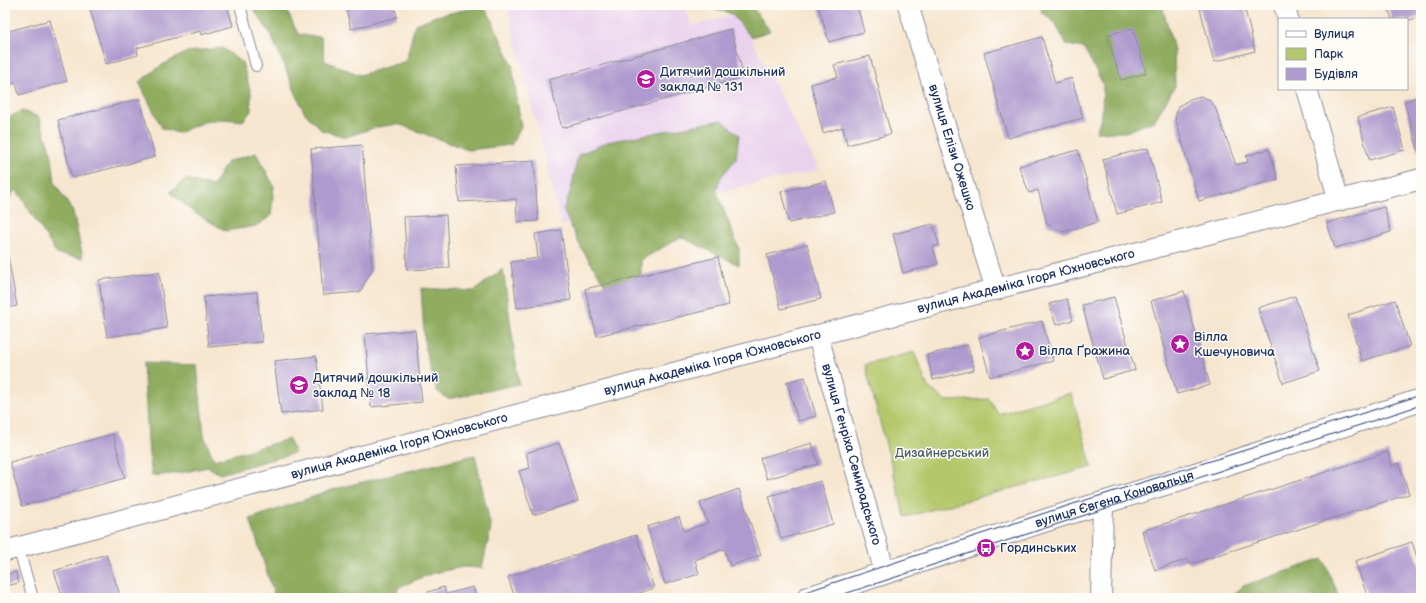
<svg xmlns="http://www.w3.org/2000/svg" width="1426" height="603" font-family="'Balsamiq Sans',sans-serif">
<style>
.built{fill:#ead1ed}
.green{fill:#b4c76a;stroke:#687b64}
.forest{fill:#8fac5e;stroke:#556e5e}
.building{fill:#ae9ace}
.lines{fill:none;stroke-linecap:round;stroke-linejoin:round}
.service-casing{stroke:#898a96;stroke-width:12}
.minor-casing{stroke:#898a96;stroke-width:22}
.tertiary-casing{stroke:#898a96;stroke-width:24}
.service{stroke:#fff;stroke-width:10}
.minor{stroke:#fff;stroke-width:20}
.tertiary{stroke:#fff;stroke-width:22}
.tram{stroke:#1b2f5e;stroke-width:1}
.labels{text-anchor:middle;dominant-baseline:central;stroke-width:3;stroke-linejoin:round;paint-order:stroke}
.poi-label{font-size:13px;fill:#1b2f5e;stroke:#fdfcf7;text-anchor:start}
.street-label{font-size:13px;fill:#1b2f5e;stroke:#fdfcf7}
.park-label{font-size:13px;fill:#495d62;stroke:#fdfcf7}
</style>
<rect width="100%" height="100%" fill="#fdfcf7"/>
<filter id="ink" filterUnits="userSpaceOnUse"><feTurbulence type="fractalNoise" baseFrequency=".025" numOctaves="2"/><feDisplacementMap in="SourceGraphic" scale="8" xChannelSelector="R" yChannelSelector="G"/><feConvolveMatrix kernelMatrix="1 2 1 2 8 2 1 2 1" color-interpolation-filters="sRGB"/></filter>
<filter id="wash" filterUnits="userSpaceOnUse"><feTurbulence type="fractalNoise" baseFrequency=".012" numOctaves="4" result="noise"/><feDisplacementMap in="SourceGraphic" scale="16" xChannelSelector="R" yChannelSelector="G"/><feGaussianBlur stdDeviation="0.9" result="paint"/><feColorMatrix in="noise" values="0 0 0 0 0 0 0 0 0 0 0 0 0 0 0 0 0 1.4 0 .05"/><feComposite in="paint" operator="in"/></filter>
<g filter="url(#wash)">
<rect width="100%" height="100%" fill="#f7e6cf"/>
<path class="built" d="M507 5H685L692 26 738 13 819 170 561 226Z"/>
<path class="green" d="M914 352 928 387 946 401 989 399 998 414 1071 393 1092 467 905 517 865 365Z"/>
<path class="forest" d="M251 5H284L298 34 321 37 325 61 360 75 406 61 415 24 436 16 483 6 490 16 512 64 521 127 511 145 468 150 398 124 377 127 346 137 321 130 304 112 270 33Z
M709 5H751L770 31 751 37 732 14 710 7Z
M1043 5H1162L1174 50 1175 86 1154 121 1126 132H1096L1102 114 1103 84 1084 48 1067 45 1054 22 1041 12Z
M222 48 242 62 251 93V111L243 121 224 119 204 122 178 133 162 128 139 82 162 65 187 52Z
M22 111 39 117 52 156 55 183 73 212 83 258 57 254 16 189 5 204V119Z
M722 120 739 135 736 159 721 177 716 190 739 249V265L681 237 641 260V283L606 286 581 248 563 210 571 190 578 155 607 142Z
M256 153 274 186 271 216 256 226 226 231 192 211 170 192 186 179 213 186 227 162Z
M503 269 519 384 448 399 437 391 425 349 421 288 474 291Z
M143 363 197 365 204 436 214 460 289 439 295 453 220 474 208 467 180 473 152 476 149 454Z
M475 455 491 528 482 568 463 567 433 573 399 587 394 598H275L250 519 338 488Z
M1323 559 1340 598H1230L1243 586Z"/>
<g id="blocks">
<path class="building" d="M105 5H227L233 26 201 35 200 31 137 48 138 55 106 64 90 9Z
M345 5H394L397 17 351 29Z
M818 5H857L864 32 829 42Z
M1199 5H1244L1255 51 1214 62Z
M1387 5H1421V16L1407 21V19H1392Z
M50 20 67 81 19 95 16 83 5 86V32Z
M1133 28 1146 73 1121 80 1107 35Z
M731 29 744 77 562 128 549 80Z
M1042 37 1055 83 1072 78 1083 118 1008 138 984 53Z
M870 56 891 134 847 145 843 127 823 133 811 84 838 77 834 65Z
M1201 96 1209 100 1215 107 1236 165 1248 162 1246 156 1269 149 1278 179 1199 201 1175 117 1179 106 1190 99Z
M1421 96V149L1418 150 1404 101Z
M140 99 155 157 72 178 58 120Z
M1393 107 1405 150 1369 160 1358 117Z
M362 145 372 269 360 292 323 295 311 149Z
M1148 148 1162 202 1117 214 1103 159Z
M1078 150 1098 222 1063 232 1047 224 1038 190 1029 193 1019 166Z
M534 161 538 221 517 222 516 199 459 202 456 166Z
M826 181 834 212 789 223 781 192Z
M1384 207 1391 232 1335 248 1327 223Z
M446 215 449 268 407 270 404 217Z
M933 224 939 245 933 247 938 264 903 273 893 234Z
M561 230 571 300 517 308 511 262 538 258 535 234Z
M5 240 17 306 5 308Z
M807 244 821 299 781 309 767 255Z
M718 257 729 305 597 336 585 289Z
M159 272 167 328 107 337 99 280Z
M1184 291 1210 385 1177 394 1151 301Z
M257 292 262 342 209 347 204 297Z
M1295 296 1320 371 1283 383 1258 308Z
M1114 297 1135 370 1103 379 1082 305Z
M1067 299 1073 320 1056 325 1049 304Z
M1395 300 1410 346 1362 361 1348 315Z
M1042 321 1053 361 990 377 979 337Z
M415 330 422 402 371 407 365 334Z
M968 345 974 370 933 380 927 355Z
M316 356 323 409 281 414 274 361Z
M805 377 816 416 798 421 787 382Z
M113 434 125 478 22 506 10 462Z
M559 443 578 501 533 515 519 471 530 468 526 453Z
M812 443 818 464 767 479 760 458Z
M1388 452 1392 466 1399 463 1409 494 1190 564 1188 559 1155 570 1142 531Z
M821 481 833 524 781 539 769 496Z
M739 489 761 555 730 566 724 549 695 560 699 574 665 584 647 527 679 517 684 531 708 523 700 503Z
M636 535 654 588 625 598H515L508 577Z
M1412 542 1421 570V594L1408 598H1368L1355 561Z
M106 554 121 598H63L54 571Z
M16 572 19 583 6 586 5 575Z
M444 587 446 594 473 587 476 598H430L428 592Z"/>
</g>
</g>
<g filter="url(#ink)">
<use href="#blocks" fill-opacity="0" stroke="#898a96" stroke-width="1"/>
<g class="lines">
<g class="service-casing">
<path id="service" d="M240 5 256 66
M18 547 33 598"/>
</g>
<g class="minor-casing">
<g id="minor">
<path id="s1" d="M908 5 996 290"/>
<path d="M1284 5 1288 19"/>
<path d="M1307 89 1339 201"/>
<path id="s2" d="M818 336 885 573"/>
<path id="s3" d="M5 551 756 351 1421 179"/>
<path d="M1101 598 1103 503"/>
</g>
</g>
<g class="tertiary-casing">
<g id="tertiary">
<path id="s4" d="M808 598 1056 517 1165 484 1421 400"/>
</g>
</g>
<use href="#service" class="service"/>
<use href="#minor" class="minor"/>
<use href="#tertiary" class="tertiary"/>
<path class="tram" d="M787 598 1054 510 1421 395
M832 598 1421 405"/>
</g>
</g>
<defs>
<g id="school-disc" transform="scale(1)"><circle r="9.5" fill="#b5179e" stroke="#fdfcf7"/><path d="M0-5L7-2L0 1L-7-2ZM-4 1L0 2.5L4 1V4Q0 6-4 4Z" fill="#fff"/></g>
<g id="sight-disc" transform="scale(1)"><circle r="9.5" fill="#b5179e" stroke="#fdfcf7"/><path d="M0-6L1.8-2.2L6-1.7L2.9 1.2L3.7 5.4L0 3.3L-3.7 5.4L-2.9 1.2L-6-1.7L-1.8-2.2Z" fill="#fff"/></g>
<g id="bus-disc" transform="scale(1)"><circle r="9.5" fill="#b5179e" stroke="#fdfcf7"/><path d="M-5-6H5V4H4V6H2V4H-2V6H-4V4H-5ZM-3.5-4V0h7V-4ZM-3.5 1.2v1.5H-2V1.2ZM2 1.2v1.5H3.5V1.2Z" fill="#fff"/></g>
</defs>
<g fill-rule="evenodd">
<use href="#school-disc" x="646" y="79"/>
<use href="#sight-disc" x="1180" y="344"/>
<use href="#sight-disc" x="1025" y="351"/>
<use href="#school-disc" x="299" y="385"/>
<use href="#bus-disc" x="986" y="548"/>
</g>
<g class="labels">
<g class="poi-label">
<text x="660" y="72">Дитячий дошкільний<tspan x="660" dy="15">заклад № 131</tspan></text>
<text x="1194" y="337">Вілла<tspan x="1194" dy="15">Кшечуновича</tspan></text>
<text x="1039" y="351">Вілла Ґражина</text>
<text x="313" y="378">Дитячий дошкільний<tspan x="313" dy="15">заклад № 18</tspan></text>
<text x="1000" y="548">Гординських</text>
</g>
<g class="street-label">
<text stroke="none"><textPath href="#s1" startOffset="149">вулиця Елізи Ожешко</textPath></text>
<text stroke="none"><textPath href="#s3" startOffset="1056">вулиця Академіка Ігоря Юхновського</textPath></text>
<text stroke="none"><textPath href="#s3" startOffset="732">вулиця Академіка Ігоря Юхновського</textPath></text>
<text stroke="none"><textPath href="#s3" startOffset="408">вулиця Академіка Ігоря Юхновського</textPath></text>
<text stroke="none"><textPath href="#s2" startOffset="123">вулиця Генріха Семирадського</textPath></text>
<text stroke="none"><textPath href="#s4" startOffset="322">вулиця Євгена Коновальця</textPath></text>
</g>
<g class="park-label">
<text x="942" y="453">Дизайнерський</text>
</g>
</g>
<rect width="1426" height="603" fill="none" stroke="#fdfcf7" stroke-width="20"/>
<rect x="1278" y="18" width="130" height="72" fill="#fdfcf7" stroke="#a3aaba"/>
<rect x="1286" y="31" width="20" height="6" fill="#ffffff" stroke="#a3aaba"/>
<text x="1314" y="38" font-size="12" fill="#1b2f5e">Вулиця</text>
<rect x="1286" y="48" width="20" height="12" fill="#b4c76a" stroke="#a3aaba"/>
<text x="1314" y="58" font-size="12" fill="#1b2f5e">Парк</text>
<rect x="1286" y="68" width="20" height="12" fill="#ae9ace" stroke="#a3aaba"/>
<text x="1314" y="78" font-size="12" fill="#1b2f5e">Будівля</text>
</svg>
